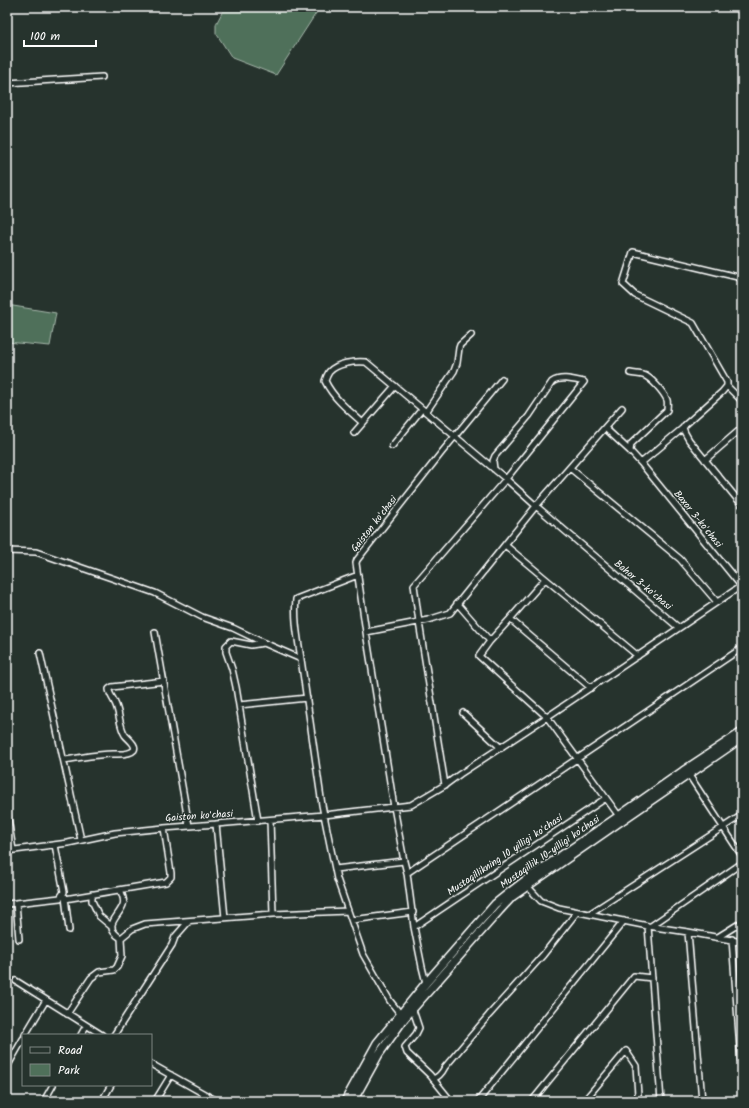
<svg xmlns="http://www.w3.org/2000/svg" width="749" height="1108" font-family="Kalam,sans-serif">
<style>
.green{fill:#4f705a;stroke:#a7b8ac}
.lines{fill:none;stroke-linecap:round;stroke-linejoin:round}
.street-casing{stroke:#fff;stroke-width:8}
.secondary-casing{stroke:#fff;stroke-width:10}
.street{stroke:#26332d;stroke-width:5}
.secondary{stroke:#26332d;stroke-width:7}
.labels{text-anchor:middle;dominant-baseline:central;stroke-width:3;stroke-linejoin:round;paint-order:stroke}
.street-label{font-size:10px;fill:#fff;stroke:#26332d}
</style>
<rect width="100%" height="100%" fill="#26332d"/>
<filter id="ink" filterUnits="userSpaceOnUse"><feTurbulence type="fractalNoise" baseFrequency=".025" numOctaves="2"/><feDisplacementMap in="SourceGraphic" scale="8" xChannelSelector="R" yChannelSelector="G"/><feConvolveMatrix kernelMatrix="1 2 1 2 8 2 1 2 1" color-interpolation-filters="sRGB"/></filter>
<g filter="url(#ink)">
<path class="green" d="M225 7H320L276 75 232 58 216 33V24Z
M7 305 56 313 50 346 7 342Z"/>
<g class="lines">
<g class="street-casing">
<path id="street" d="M7 83 102 77
M727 386 742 401
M426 412 454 371 457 363 459 348 460 345 471 335
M363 423C349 411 333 398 325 381 326 378 327 375 329 372 337 363 354 361 366 362L506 479 536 506 679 628 741 586 742 588
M605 428 630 451 641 463 741 586
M683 428 685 433 689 440 742 505
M354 433 395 386
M392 446 422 409
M630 451 631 444 667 410C667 407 668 403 667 400 664 393 651 377 643 375 639 374 634 374 630 373
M705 460 742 428
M641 463 683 428 685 425 722 392 727 386V382L693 323 635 295 623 284 633 252 742 278
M570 468 680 559 717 602
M505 545 638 656
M7 551 36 552 155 593 202 617 233 628 264 643 301 659 322 805 337 879 363 954 390 1001 402 1016
M545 579 510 619 591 688
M457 603 490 641 510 619
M155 632 189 826
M366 632 428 620 450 613 536 506 622 408
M490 641 479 656 547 717 679 628
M40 653 81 840
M301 659C298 639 294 619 296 599L358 575
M239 705 307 698
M463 713 501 748
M64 760C80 758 96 754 113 754 118 754 130 755 134 750 137 745 128 739 125 735 119 726 120 713 115 703 113 698 109 694 109 689L112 687 164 681
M689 775 742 856
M445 785 419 622 414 585 506 479 584 382C574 380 561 376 552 382L529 416 495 456 493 461 494 469
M7 812 13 850
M258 821 236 687 232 669 226 652V646L231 641 251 645 264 643
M216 824 225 918
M7 851 68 843 115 833 164 828 216 824 324 815 411 805 445 785 460 774 547 717 619 816
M335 869 404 861
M407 873 742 648
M528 887 541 901 559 908 648 926 688 932 742 942
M120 890C122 894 125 900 123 905 119 917 101 926 121 938
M92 894V901L99 916 112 927
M65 897 69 930
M65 899 166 882 171 877V873L164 828
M16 903 19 939
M7 904 60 898 64 892 55 845
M273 914 348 911
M589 914 742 815
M352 920 413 912
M648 926 661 1101
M651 926 742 863
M414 927 606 798
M688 932 702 1101
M718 937 742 922
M732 939 742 1076
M16 981 102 1035
M426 983 422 967 414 927 407 873 404 861 394 807 366 632 356 563 357 560 442 452 502 379
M413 1010 419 1028 416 1034 405 1047 407 1053 430 1075 451 1101
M67 1014 91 978 99 972 114 970 117 967 122 956 121 938 132 929 145 924 273 914 270 820
M25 1035 46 1000
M81 1035 86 1026
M114 1035 172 945 175 937 189 921
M151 1064 215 1100 214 1101
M7 1067 23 1039
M433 1079C439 1077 442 1073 445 1067L489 1015 543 955 577 912
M44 1101 53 1085
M102 1101 111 1085
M155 1101 171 1075
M478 1101 624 921
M532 1101 634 976 652 978
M584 1101 626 1051 636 1066 638 1095"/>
</g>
<g class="secondary-casing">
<path id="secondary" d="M345 1101 377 1043 426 983 495 904 510 892 527 879 619 816 683 771 742 732
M353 1101 379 1054 404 1019 500 910 512 897 617 824 742 738"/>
</g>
<use href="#street" class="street"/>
<use href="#secondary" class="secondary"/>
</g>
</g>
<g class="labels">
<g class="street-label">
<text transform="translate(698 519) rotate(51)">Baxor 3-koʻchasi</text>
<text transform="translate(374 524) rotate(-52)">Gaiston koʻchasi</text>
<text transform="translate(643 585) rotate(40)">Bahor 3-koʻchasi</text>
<text transform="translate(199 816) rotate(-4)">Gaiston koʻchasi</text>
<text transform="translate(550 852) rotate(-35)">Mustaqillik 10-yilligi ko'chasi</text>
<text transform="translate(505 855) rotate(-34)">Mustaqillikning 10 yilligi koʻchasi</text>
</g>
</g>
<rect width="749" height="1108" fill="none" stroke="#26332d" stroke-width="24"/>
<rect x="12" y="12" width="725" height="1084" fill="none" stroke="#fff" stroke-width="1.5" filter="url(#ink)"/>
<rect x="22" y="1034" width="130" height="52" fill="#26332d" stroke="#7d8581"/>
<rect x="30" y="1047" width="20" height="6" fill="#26332d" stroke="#7d8581"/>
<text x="58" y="1054" font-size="12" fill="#ffffff">Road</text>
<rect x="30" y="1064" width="20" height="12" fill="#4f705a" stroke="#7d8581"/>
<text x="58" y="1074" font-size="12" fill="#ffffff">Park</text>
<path d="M24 40v6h72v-6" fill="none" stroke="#ffffff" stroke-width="2"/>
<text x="30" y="40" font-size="12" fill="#ffffff" stroke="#26332d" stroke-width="3" paint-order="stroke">100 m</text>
</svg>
